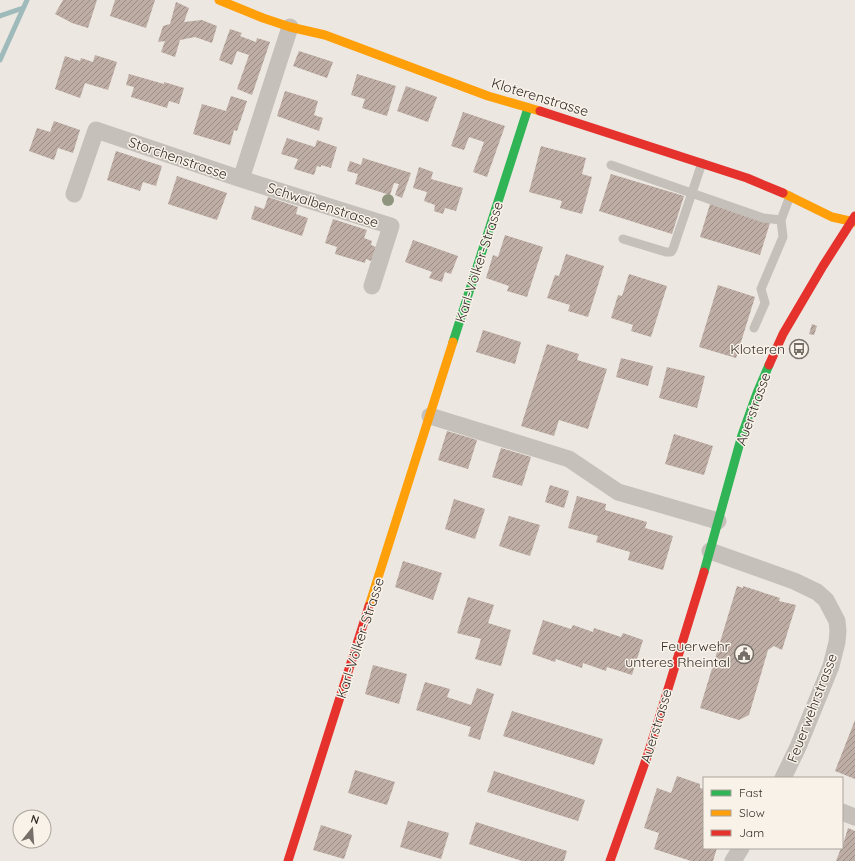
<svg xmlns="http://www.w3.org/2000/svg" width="855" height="861" font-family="Quicksand,sans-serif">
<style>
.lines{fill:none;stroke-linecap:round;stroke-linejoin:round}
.stream{stroke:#9fbabb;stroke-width:5}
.building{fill:url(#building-hatch)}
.lane{stroke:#c5c0ba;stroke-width:9}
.street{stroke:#c5c0ba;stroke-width:17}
.fast{stroke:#30b455;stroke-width:9}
.slow{stroke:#ff9f0a;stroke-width:9}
.jam{stroke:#e5322d;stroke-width:9}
.tree{fill:#8f957f}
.labels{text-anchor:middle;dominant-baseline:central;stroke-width:3;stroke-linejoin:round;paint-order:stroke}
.street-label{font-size:14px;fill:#352d29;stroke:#f8f2e9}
.poi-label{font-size:14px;fill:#352d29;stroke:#f8f2e9;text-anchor:end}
</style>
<defs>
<pattern id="building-hatch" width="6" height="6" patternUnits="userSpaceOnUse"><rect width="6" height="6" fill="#beada4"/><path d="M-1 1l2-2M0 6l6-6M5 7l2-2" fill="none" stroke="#9b8d86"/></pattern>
</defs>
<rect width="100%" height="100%" fill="#ece7e1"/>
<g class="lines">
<path class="stream" d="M0 16 23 8
M0 60 27 0"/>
</g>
<path class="building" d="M63 0H97L88 28 72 23 55 14Z
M115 0H155L146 28 110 16Z
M176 2 189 8 184 22 202 20 217 26 212 43 195 37 180 40 175 57 161 52 165 41 158 42 163 26 170 24Z
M230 29 242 33 240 36 256 42 257 38 270 42 252 95 237 89 249 55 237 51 232 65 219 60Z
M299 51 333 62 327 78 293 66Z
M95 55 117 62 108 90 85 83 80 98 55 89 65 56 80 61 81 58 93 62Z
M129 74 164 84V82L184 88 179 104 169 101 167 108 131 97 134 87 126 85Z
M357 74 396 86 387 116 362 108 365 99 351 95Z
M406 86 437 97 428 122 397 111Z
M285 91 318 101 314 115 323 118 319 131 277 116Z
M231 96 247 101 237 131 234 130 230 145 193 134 202 104 226 111Z
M463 112 505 126 487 177 473 172 484 142 469 137 464 150 451 146Z
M54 121 80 130 73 153 58 148 54 160 29 151 37 128 50 132Z
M287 138 315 147 317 140 337 147 331 168 321 165V167L317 166 314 175 294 169 298 159 281 154Z
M541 146 586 158 582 174 592 177 582 214 560 208 562 201 529 192Z
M116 151 162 166 156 186 143 182 140 191 107 180Z
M363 158 411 173 402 198 395 195 399 184 394 183 390 195 355 184 358 174 347 171 350 161 361 165Z
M419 167 433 172 431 179 463 188 456 211 445 208 443 214 434 211 435 205 424 201 427 192 413 188Z
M611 174 684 196 672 234 599 211Z
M177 176 227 193 217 220 168 204Z
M268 197 298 207 296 214 308 218 302 236 251 219 255 206 264 209Z
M710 204 770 223 760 255 700 237Z
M333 219 367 230 364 238 372 241 371 245 376 247 371 261 366 259 365 263 335 254 337 247 325 243Z
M505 235 543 247 527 297 507 291 509 286 486 278 493 255 498 257Z
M413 240 458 256 451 274 445 272 442 282 429 278 432 272 405 262Z
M566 254 604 266 588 317 568 311 570 305 547 298 555 275 559 276Z
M629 274 667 286 651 337 631 331 633 325 611 318 618 295 622 296Z
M718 285 755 297 736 358 699 347Z
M812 324 817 326 814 335 809 334Z
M483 330 521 342 515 364 476 352Z
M547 344 579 354 577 360 607 369 588 429 559 420 554 436 521 426Z
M621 358 653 366 648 386 616 377Z
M667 367 705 376 697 408 659 398Z
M447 431 477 440 468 469 438 460Z
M674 434 713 446 704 475 665 464Z
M501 448 531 457 522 486 492 477Z
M550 485 569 491 564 508 545 502Z
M577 496 606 504 605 510 647 522 645 528 673 536 663 570 628 560 630 552 596 542 598 536 568 528Z
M454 499 485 509 475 539 445 529Z
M509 516 540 525 530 556 499 546Z
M403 561 442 573 433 600 395 587Z
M737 586 743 588V586L780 598 779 601 796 605 782 650 774 646 768 650 749 715 739 720 700 708Z
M468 597 494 605 488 623 511 630 501 666 475 659 481 639 457 633Z
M543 620 571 629 573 625 593 632 594 628 621 637 623 633 643 640 632 675 607 667 606 671 583 663 582 668 556 659 555 662 532 654Z
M373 665 407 674 399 704 365 694Z
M425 682 450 689 447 697 471 705 477 688 494 694 480 740 468 736 471 727 416 710Z
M512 711 603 739 594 765 503 736Z
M855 720V779L835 771Z
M355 770 395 782 387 805 348 793Z
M494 771 585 800 578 821 487 792Z
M677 776 700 784V788L704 789V848H717L713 861H691L654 849 659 833 644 828 657 788 671 793Z
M408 821 449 833 441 859 400 847Z
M476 822 567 851 564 861H522L469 844Z
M321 825 352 835 344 859 313 850Z
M848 828 855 831V861H836L841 848H842Z"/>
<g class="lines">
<path class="lane" d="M611 165 763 218 781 220
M623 239 666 252H671L673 249 702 163
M754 328 765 303 761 289 783 237 781 220 790 196"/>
<path class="street" d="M241 179 391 226 372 286
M74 194 96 130 241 179 290 27
M430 416 569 459 618 492 718 521
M710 551 794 581 817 592 826 600 837 621 838 631 837 642 831 666 798 747 783 778
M842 812 855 817
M733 861 741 848"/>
<path class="fast" d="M453 342 528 108
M704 572 742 435 757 393 769 365"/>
<path class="slow" d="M219 0 263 18 290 27 325 35 488 96 540 111
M783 193 832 217 855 222
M369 606 453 342"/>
<path class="jam" d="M540 111 747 178 783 193
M769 365 783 334 823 266 855 216
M288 861 369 606
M610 861 648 754 704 572"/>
</g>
<circle class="tree" cx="388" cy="200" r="6"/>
<defs>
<g id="bus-ring" transform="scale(1)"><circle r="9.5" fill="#f8f2e9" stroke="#756e69" stroke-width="1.5"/><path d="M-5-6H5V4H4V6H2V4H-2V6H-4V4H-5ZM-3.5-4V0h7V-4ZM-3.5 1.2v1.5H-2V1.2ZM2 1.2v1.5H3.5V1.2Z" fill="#756e69"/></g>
<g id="civic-ring" transform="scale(1)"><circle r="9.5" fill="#f8f2e9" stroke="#756e69" stroke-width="1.5"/><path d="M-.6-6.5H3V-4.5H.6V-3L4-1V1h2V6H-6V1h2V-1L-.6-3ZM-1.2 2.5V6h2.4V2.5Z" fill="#756e69"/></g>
</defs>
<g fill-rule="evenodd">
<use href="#bus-ring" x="799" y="349"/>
<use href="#civic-ring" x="744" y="654"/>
</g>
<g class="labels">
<g class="street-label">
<text transform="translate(540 97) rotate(17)">Kloterenstrasse</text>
<text transform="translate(178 158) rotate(19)">Storchenstrasse</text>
<text transform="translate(323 205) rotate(18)">Schwalbenstrasse</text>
<text transform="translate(479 262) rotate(-72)">Karl-Völker-Strasse</text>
<text transform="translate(753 409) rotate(-70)">Auerstrasse</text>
<text transform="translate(360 638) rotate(-72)">Karl-Völker-Strasse</text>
<text transform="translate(812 708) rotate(-69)">Feuerwehrstrasse</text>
<text transform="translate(656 726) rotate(-73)">Auerstrasse</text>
</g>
<g class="poi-label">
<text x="785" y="349">Kloteren</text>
<text x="730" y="646">Feuerwehr<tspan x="730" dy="16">unteres Rheintal</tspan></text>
</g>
</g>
<rect x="703" y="777" width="140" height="72" fill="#f8f2e9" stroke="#aaa39c"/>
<rect x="711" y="790" width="20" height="6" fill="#30b455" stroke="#aaa39c"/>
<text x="739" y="797" font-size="12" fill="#352d29">Fast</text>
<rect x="711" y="810" width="20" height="6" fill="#ff9f0a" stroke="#aaa39c"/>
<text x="739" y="817" font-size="12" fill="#352d29">Slow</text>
<rect x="711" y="830" width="20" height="6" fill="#e5322d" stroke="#aaa39c"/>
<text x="739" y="837" font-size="12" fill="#352d29">Jam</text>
<g transform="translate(32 829) rotate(17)"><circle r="19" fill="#f8f2e9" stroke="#aaa39c"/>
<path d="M0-3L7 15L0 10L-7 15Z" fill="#756e69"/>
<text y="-6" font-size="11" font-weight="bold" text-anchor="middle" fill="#352d29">N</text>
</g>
</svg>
